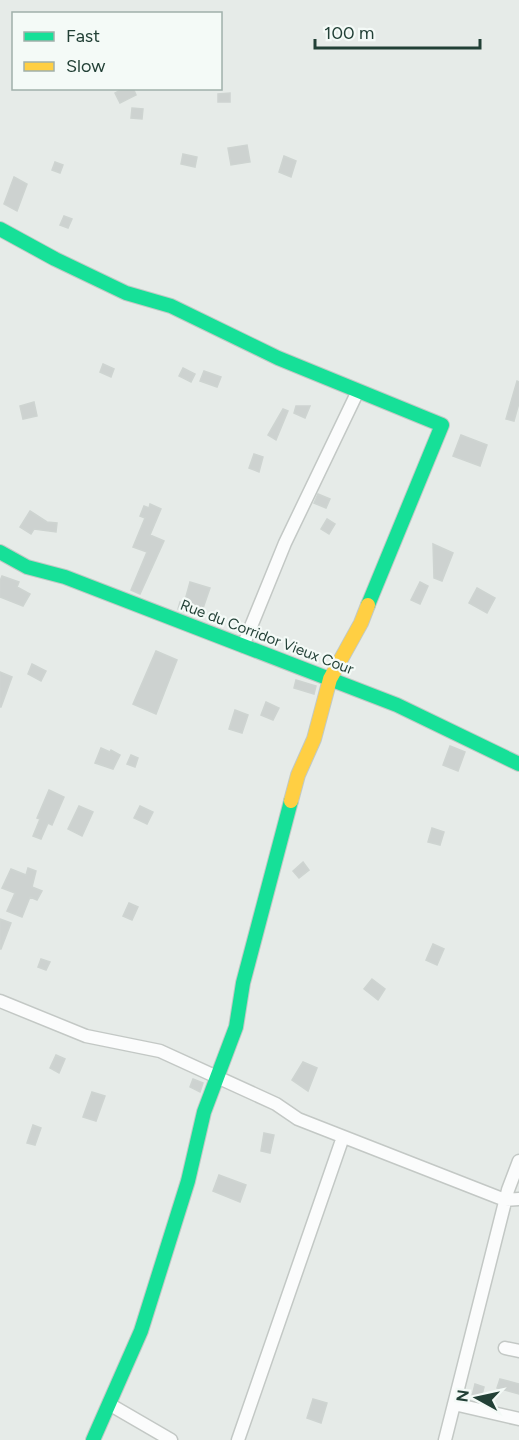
<svg xmlns="http://www.w3.org/2000/svg" width="519" height="1440" font-family="Figtree,sans-serif">
<style>
.building{fill:#cdd2d0;stroke:#ced4d1;stroke-width:1.5}
.lines{fill:none;stroke-linecap:round;stroke-linejoin:round}
.street-casing{stroke:#c3c8c5;stroke-width:15}
.fast-casing{stroke:#c1c9c5;stroke-width:16}
.slow-casing{stroke:#c1c9c5;stroke-width:16}
.street{stroke:#fbfcfc;stroke-width:12}
.fast{stroke:#16e098;stroke-width:14}
.slow{stroke:#ffcf43;stroke-width:14}
.labels{text-anchor:middle;dominant-baseline:central;stroke-width:4.5;stroke-linejoin:round;paint-order:stroke}
.street-label{font-size:15px;fill:#224036;stroke:#f4faf7}
</style>
<rect width="100%" height="100%" fill="#e6ebe8"/>
<path class="building" d="M124 88H133L136 95 120 103 115 93Z
M230 93V102H218V94Z
M132 108 143 109 142 119 131 118Z
M247 145 250 162 231 165 228 148Z
M183 154 197 157 195 167 181 164Z
M284 156 296 161 291 177 279 172Z
M55 162 63 165 60 173 52 170Z
M14 177 27 184 17 211 4 204Z
M64 216 72 219 68 228 60 225Z
M103 364 114 369 111 377 100 372Z
M183 368 195 374 191 382 179 376Z
M204 371 221 377 217 387 200 381Z
M517 381 519 382V403L514 421 506 419Z
M34 402 37 416 23 419 20 406Z
M296 406H310L305 418 294 413Z
M283 409 288 411 276 440 268 435Z
M461 435 487 445 480 466 453 456Z
M254 454 263 457 259 472 249 468Z
M318 494 330 499 326 508 314 503Z
M150 504 161 509 150 535 164 541 140 594 131 590 147 552 133 547 145 518 140 516 144 506 149 508Z
M30 511 47 522 57 523 56 532 34 529 31 534 20 527Z
M327 519 335 524 329 534 321 529Z
M433 544 453 553 442 581 434 578Z
M2 576 19 582 17 587 30 594 23 606 0 597V581Z
M190 582 210 588 200 617 178 609 180 602 184 604Z
M420 582 428 586 420 604 411 600Z
M477 588 495 598 487 613 469 603Z
M156 651 177 660 156 714 133 704Z
M32 664 46 671 41 681 28 674Z
M0 672 12 677 1 707H0Z
M296 680 316 686 314 694 294 688Z
M266 702 279 708 273 720 261 715Z
M235 710 248 715 242 733 229 729Z
M450 746 465 752 458 771 443 765Z
M101 748 110 752 111 750 120 755 113 769 95 763Z
M131 755 138 758 135 767 127 764Z
M49 790 64 797 52 825 48 823 41 839 33 836 40 819 37 818Z
M79 806 93 812 82 836 68 829Z
M140 806 153 812 147 824 134 818Z
M432 828 444 832 440 845 428 842Z
M303 862 309 870 299 878 293 871Z
M28 868 36 871 32 887 42 891 37 900 30 897 22 917 7 911 15 893 2 888 11 869 26 875Z
M129 903 138 907 132 920 123 916Z
M0 919 11 923 1 949H0Z
M433 944 444 949 437 965 426 960Z
M41 959 50 962 46 970 38 967Z
M372 979 385 989 378 1000 364 989Z
M56 1055 65 1059 59 1073 50 1068Z
M303 1062 317 1068 308 1091 292 1080Z
M193 1079 203 1083 200 1092 190 1087Z
M92 1092 105 1096 96 1121 83 1117Z
M33 1125 41 1128 35 1145 27 1143Z
M264 1133 274 1135 270 1153 261 1151Z
M219 1175 246 1185 240 1202 213 1191Z
M500 1379 519 1384V1394L497 1388Z
M475 1384 484 1387 481 1399 472 1396Z
M313 1399 327 1403 321 1423 307 1418Z"/>
<g class="lines">
<g class="street-casing">
<path id="street" d="M243 646 285 543 358 391
M0 1001 86 1036 160 1051 276 1104 298 1119 505 1200 519 1199
M505 1348 519 1351
M109 1404 171 1440
M454 1404 519 1419
M238 1440 343 1137
M445 1440 508 1190 519 1161"/>
</g>
<g class="fast-casing">
<path id="fast" d="M0 229 55 259 126 293 171 306 278 358 442 425 368 605
M0 552 27 567 65 577 397 705 519 764
M93 1440 141 1331 188 1181 204 1112 236 1027 243 983 291 801"/>
</g>
<g class="slow-casing">
<path id="slow" d="M291 801 298 775 314 739 330 679 361 623 368 605"/>
</g>
<use href="#street" class="street"/>
<use href="#fast" class="fast"/>
<use href="#slow" class="slow"/>
</g>
<g class="labels">
<g class="street-label">
<text transform="translate(267 637) rotate(21)">Rue du Corridor Vieux Cour</text>
</g>
</g>
<rect x="12" y="12" width="210" height="78" fill="#f4faf7" stroke="#a0b0aa" stroke-width="1.5"/>
<rect x="24" y="32" width="30" height="9" fill="#16e098" stroke="#a0b0aa" stroke-width="1.5"/>
<text x="66" y="42" font-size="18" fill="#224036">Fast</text>
<rect x="24" y="62" width="30" height="9" fill="#ffcf43" stroke="#a0b0aa" stroke-width="1.5"/>
<text x="66" y="72" font-size="18" fill="#224036">Slow</text>
<g transform="translate(477 1398) rotate(278)" stroke="#f4faf7" stroke-width="4.5" paint-order="stroke">
<path d="M0-4.5L10 22L0 15L-10 22Z" fill="#224036"/>
<text y="-9" font-size="16" font-weight="bold" text-anchor="middle" fill="#224036">N</text>
</g>
<path d="M315 39v9h165v-9" fill="none" stroke="#224036" stroke-width="3"/>
<text x="324" y="39" font-size="18" fill="#224036" stroke="#f4faf7" stroke-width="4.5" paint-order="stroke">100 m</text>
</svg>
